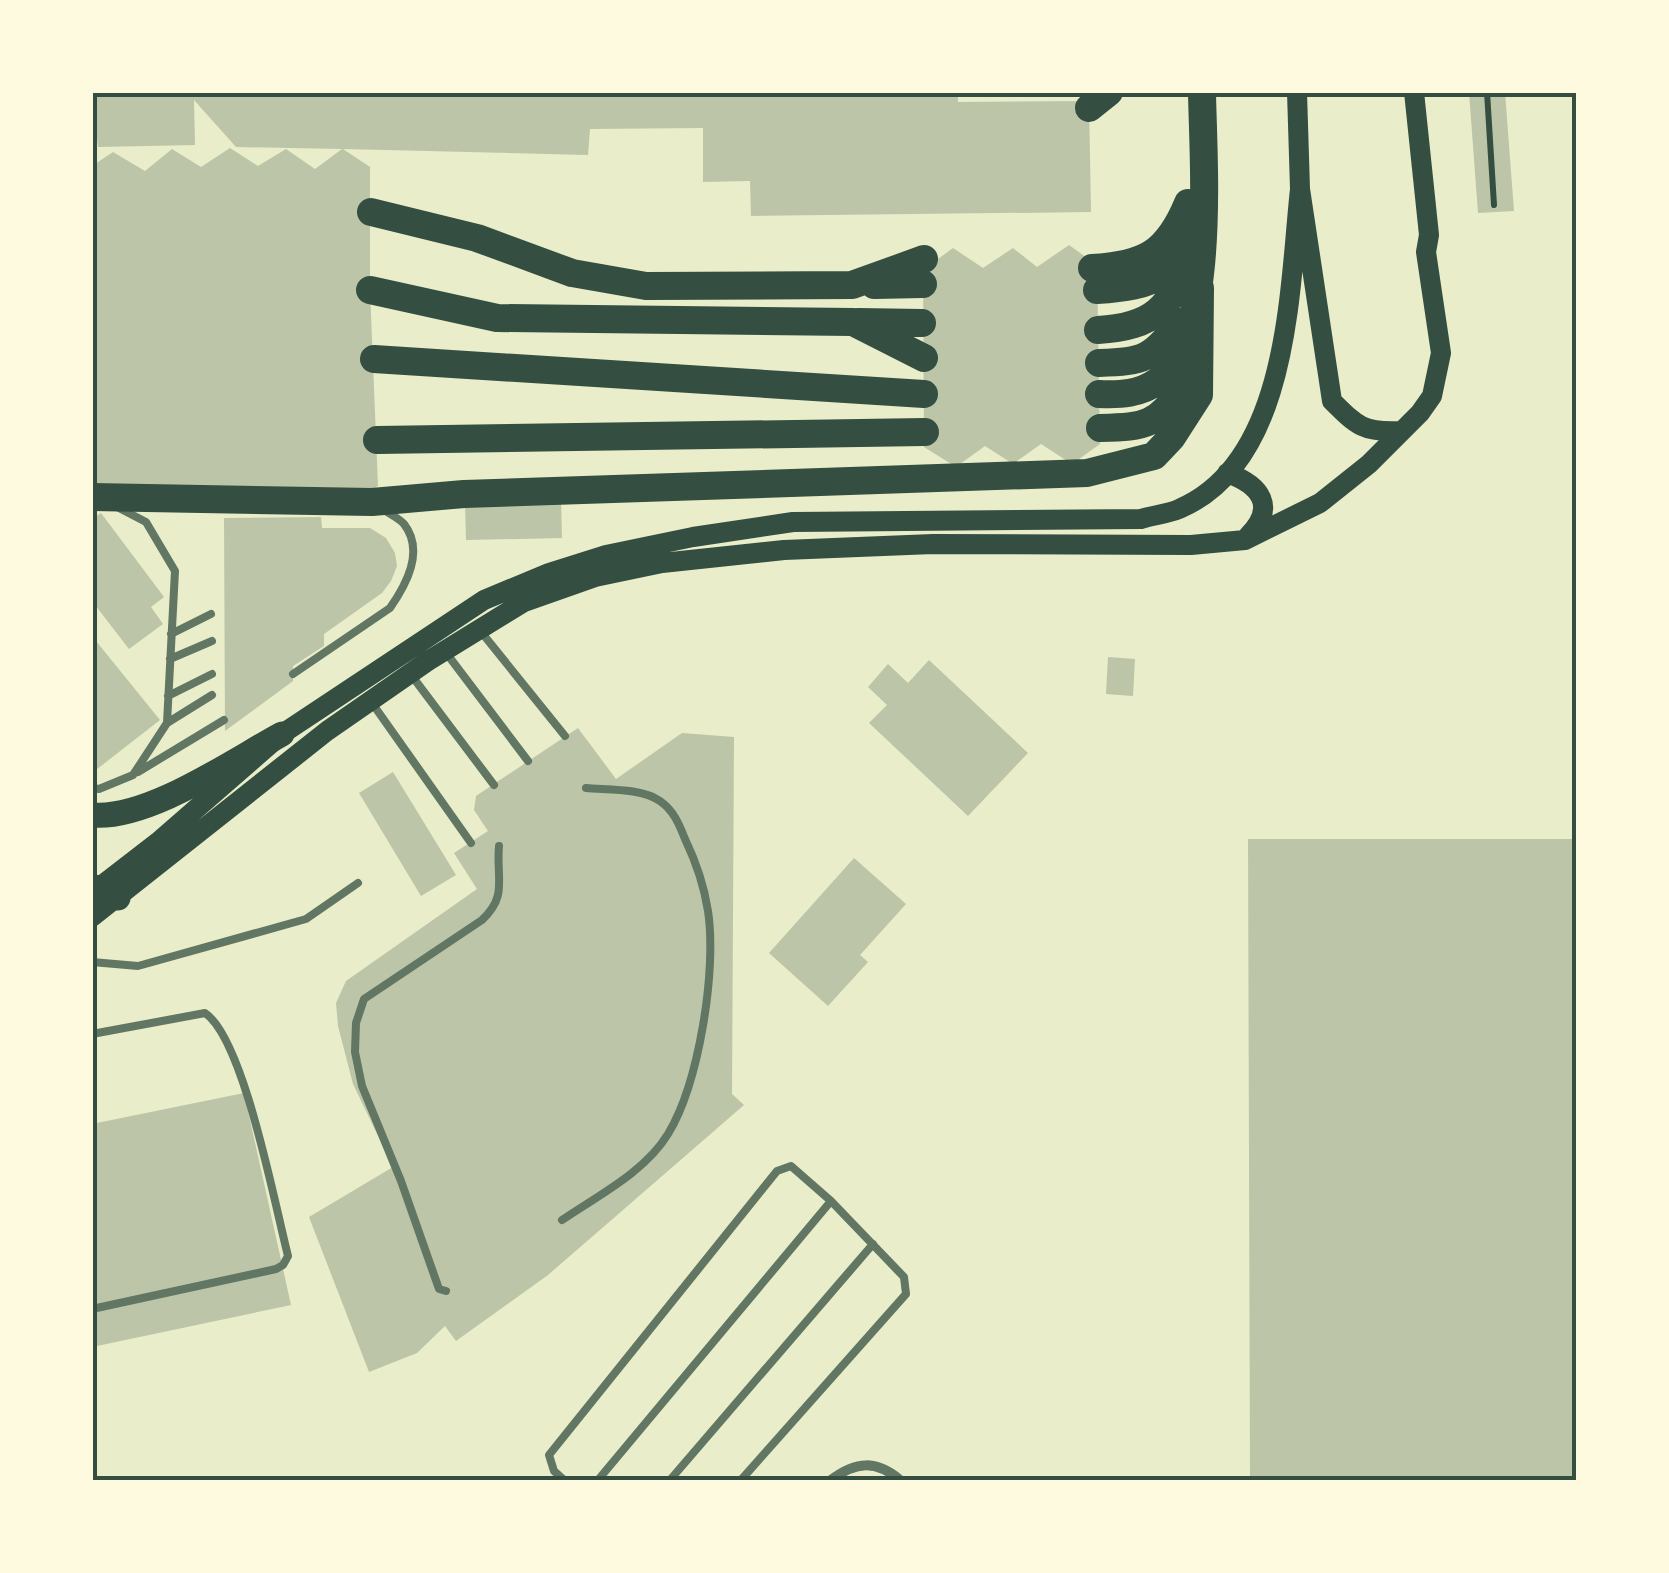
<svg xmlns="http://www.w3.org/2000/svg" width="1669" height="1573" font-family="'Sofia Sans Condensed',sans-serif">
<style>
.building{fill:#bcc5a7}
.lines{fill:none;stroke-linecap:round;stroke-linejoin:round}
.path{stroke:#344e41;stroke-width:6}
.service{stroke:#617663;stroke-width:8}
.minor{stroke:#617663;stroke-width:10}
.secondary{stroke:#344e41;stroke-width:20}
.primary{stroke:#344e41;stroke-width:25}
.trunk{stroke:#344e41;stroke-width:28}
.neatline{fill:none;stroke:#344e41;stroke-width:4}
</style>
<rect width="100%" height="100%" fill="#e9edc9"/>
<path class="building" d="M92 92H958V102L1089 101 1091 212 751 216 750 181 703 182V128L590 129 588 155 343 149 370 167V290L378 486 361 496 92 491V166L113 152 145 171 172 149 201 167 230 148 258 166 286 149 315 169 342 149 236 147 194 100 195 145 98 147Z
M1469 92H1505L1514 211 1478 213Z
M1069 245 1097 265 1100 444 1072 464 1041 444 1013 464 985 446 956 467 924 447 923 270 953 248 983 268 1013 248 1037 267Z
M561 500 562 538 466 540 465 502Z
M101 513 164 597 151 607 163 624 129 649 92 601V519Z
M321 517 322 528H370L386 538 395 553 397 566 391 581 382 593 324 634V646L293 666V681L225 731 224 518Z
M92 636 160 720 92 773Z
M1108 657 1135 659 1133 696 1106 694Z
M929 660 1028 753 968 816 869 723 887 705 868 687 888 664 908 683Z
M578 728 616 779 682 733 734 737 732 1094 744 1105 548 1275 456 1341 445 1326 417 1353 369 1372 309 1217 393 1167 353 1084 338 1026 336 1003 346 981 477 889 454 853 488 831 474 810 476 796Z
M393 772 456 875 421 896 359 793Z
M1248 839H1576V1480H1250Z
M854 858 906 904 860 955 868 962 828 1006 769 953Z
M244 1093 291 1305 92 1347V1124Z"/>
<g class="lines">
<path class="path" d="M1487 92 1494 205"/>
<path class="service" d="M482 633 565 736
M171 634 211 614
M447 654 528 761
M170 659 212 641
M293 674 390 608C406 585 425 551 404 524 400 519 390 514 384 510
M412 676 494 785
M168 696 212 674
M372 703 471 843
M167 723 212 695
M138 772 224 720
M92 788 99 789 133 775 167 723 175 571 146 522 119 508
M92 962 138 966 306 919 358 883
M92 1034 205 1013C244 1039 275 1206 288 1256L283 1265 276 1269 92 1309
M562 1220C597 1196 645 1172 668 1134 699 1083 717 970 708 911 704 885 696 862 685 839 679 824 674 811 660 801 641 788 608 790 586 788
M446 1291 439 1289 401 1181 362 1086 355 1052 356 1023 364 999 482 920C508 896 496 879 499 846
M564 1480 554 1471 549 1455 777 1171 791 1166 831 1201 904 1277 906 1294 741 1480
M598 1480 831 1201
M670 1480 873 1244"/>
<path class="minor" d="M831 1480C856 1461 876 1460 900 1480"/>
<path class="secondary" d="M1297 92 1300 189 1332 401C1357 426 1364 433 1401 431
M1227 473C1261 485 1277 507 1248 536
M92 893 158 842 282 734 484 600 549 573 606 555 693 537 793 522 1141 519C1153 515 1168 514 1179 509 1290 462 1289 290 1300 189
M92 917 327 731 428 661 524 602 595 577 662 563 784 550 933 544 1191 545 1245 540 1320 503 1369 464 1420 413 1432 396 1441 353 1426 252 1429 235 1414 92"/>
<path class="primary" d="M92 815C148 820 232 761 282 734
M92 886 118 898"/>
<path class="trunk" d="M1089 108 1109 92
M371 212 477 238 572 273 646 286 852 285 924 259
M1092 268C1144 265 1167 254 1188 203
M874 285 923 284
M370 290 497 318 853 322 924 358
M1097 290C1153 287 1180 276 1194 219
M858 322 922 323
M1098 330C1154 327 1170 308 1190 257
M374 359 924 394
M1099 363C1144 362 1153 358 1180 322
M1099 394C1120 395 1140 394 1158 381 1217 338 1203 160 1202 92
M1100 428C1147 427 1157 425 1184 386
M377 440 925 432
M92 497 372 502 464 494 1087 473 1154 456 1172 437 1199 395 1200 288"/>
</g>
<rect width="1669" height="1573" fill="none" stroke="#fefae0" stroke-width="190"/>
<rect x="95" y="95" width="1479" height="1383" class="neatline"/>
</svg>
